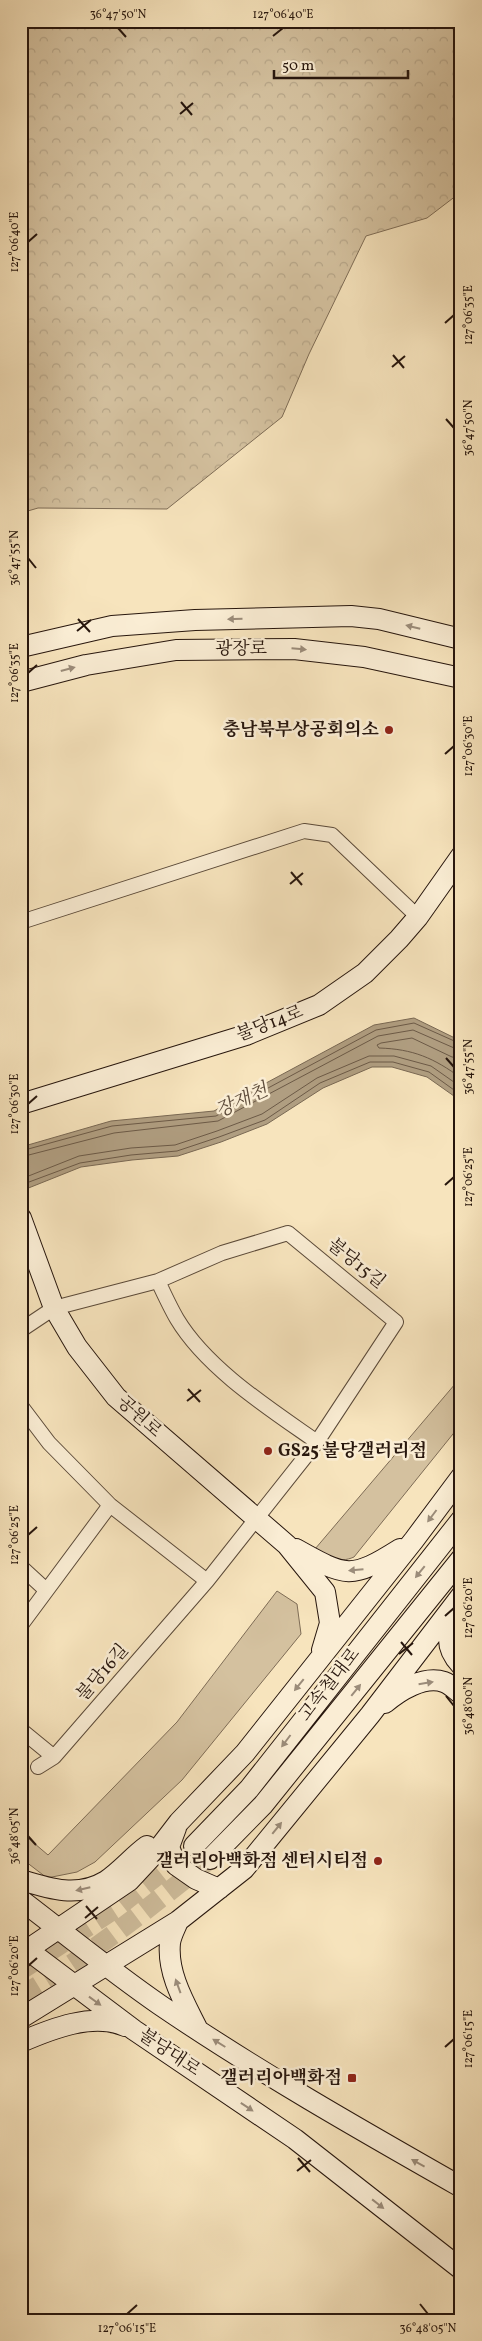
<svg xmlns="http://www.w3.org/2000/svg" width="482" height="2341" font-family="Vollkorn,'Noto Serif KR',serif">
<style>
.green{fill:#d4c19f;stroke:#7e6c56}
.forest{fill:url(#forest-crowns);stroke:#7e6c56}
.water{fill:#b09e81;stroke:#796853}
.lines{fill:none;stroke-linecap:round;stroke-linejoin:round}
.shore{stroke:#6c5a47;stroke-width:1}
.secondary-tunnel{stroke:#cdbb9a;stroke-width:20;stroke-dasharray:20 10;stroke-linecap:butt}
.street-casing{stroke:#5b4a39;stroke-width:16}
.secondary-casing{stroke:#27160d;stroke-width:22}
.street{stroke:#faedd4;stroke-width:14}
.secondary{stroke:#faedd4;stroke-width:20}
.oneway{fill:#9b8c7a}
.ticks{fill:none;stroke:#27160d;stroke-width:2}
.poi-dot{fill:#8f2418;stroke:#faedd4;stroke-width:2}
.labels{text-anchor:middle;dominant-baseline:central;stroke-width:5;stroke-linejoin:round;paint-order:stroke}
.street-label{font-size:18px;fill:#27160d;stroke:#faedd4}
.poi-label{font-size:18px;font-weight:bold;fill:#27160d;stroke:#faedd4;text-anchor:end}
.water-label{font-size:19px;font-style:italic;fill:#5e4c3b;stroke:#faedd4}
.neatline{fill:none;stroke:#27160d;stroke-width:2}
.ticks-label{font-size:12px;text-anchor:middle;fill:#27160d}
</style>
<defs>
<pattern id="forest-crowns" width="20" height="18" patternUnits="userSpaceOnUse" patternTransform="scale(1.25)"><rect width="20" height="18" fill="#d4c19f"/><path d="M2 6a3 3 0 1 1 6 0M12 15a3 3 0 1 1 6 0" fill="none" stroke="#b6a588"/></pattern>
</defs>
<rect width="100%" height="100%" fill="#f7e4bd"/>
<filter id="stains"><feTurbulence type="fractalNoise" baseFrequency=".004" numOctaves="4"/><feColorMatrix values="0 0 0 0 .2 0 0 0 0 .09 0 0 0 0 .02 0 0 0 .5 -.17"/></filter>
<radialGradient id="worn" r=".72"><stop offset=".6" stop-color="#630" stop-opacity="0"/><stop offset="1" stop-color="#630" stop-opacity=".3"/></radialGradient>
<path class="green" d="M461 1377V1424L354 1557C338 1564 329 1557 315 1549Z
M277 1591 297 1604 301 1634 182 1780 95 1862 77 1872 47 1878 21 1858V1832L48 1855 177 1722Z"/>
<path class="forest" d="M21 21H461V192L427 218 366 236 309 354 282 417 167 509 38 508 21 513Z"/>
<path class="water" d="M414 1018 461 1041V1101L427 1077 392 1067H372L323 1088 267 1124 221 1142 178 1156 132 1160 81 1167 21 1191V1147L111 1121 214 1111 374 1025Z"/>
<g class="lines">
<path class="shore" d="M461 1058 452 1057 412 1038 381 1043 377 1045 379 1048C413 1049 434 1058 461 1078
M21 1151 112 1126 216 1116 376 1030 414 1023 461 1044
M21 1157 114 1133 218 1121 378 1036 413 1030 461 1051
M21 1179 79 1156 131 1148 175 1145 217 1131 262 1114 317 1078 369 1056H394L431 1066 461 1087
M21 1185 80 1163 131 1155 177 1151 219 1137 265 1120 320 1083 370 1062H393L429 1072 461 1095"/>
<path class="secondary-tunnel" d="M21 1970 116 1908 194 1846
M21 1996C89 1957 149 1907 210 1859"/>
<g class="street-casing">
<path id="street" d="M21 922 304 831 332 835 418 917
M158 1281C164 1294 170 1307 177 1319 207 1369 270 1409 317 1442
M21 1330 54 1308 158 1281 222 1253 288 1233 396 1322 317 1442 207 1581 54 1757 21 1730
M21 1406 49 1443 110 1505
M21 1567 46 1590
M21 1625 110 1505 207 1581
M38 1767 54 1757"/>
</g>
<g class="secondary-casing">
<path id="secondary" d="M21 647 112 626 195 620 351 616 379 619 461 639
M21 682 86 665 176 650 294 649 364 657 461 678
M21 1104 246 1035 319 1005 365 973 399 939 418 917 461 856
M21 1218 54 1308 77 1347 116 1397 287 1545 325 1592 330 1623 322 1650
M296 1549C346 1577 351 1580 400 1549
M458 1610C448 1632 443 1646 461 1665
M385 1703C399 1691 424 1675 444 1682 450 1684 456 1690 461 1694
M176 1828 169 1847 176 1865 196 1879 219 1889
M194 1846 249 1789 461 1520
M210 1859 263 1805 461 1559
M21 1880C50 1889 78 1898 106 1881 121 1871 133 1856 147 1846
M21 1900C67 1935 112 1972 160 2005 257 2071 359 2129 461 2187
M178 1921C176 1927 171 1935 170 1943 167 1973 184 2002 197 2028
M21 1945 134 2030 295 2139 461 2269
M21 1954 129 1881 156 1852 179 1822 245 1753 414 1540 461 1477
M21 2018 178 1921 244 1869 370 1715 461 1596
M21 2042C51 2029 93 2012 125 2026"/>
</g>
<use href="#street" class="street"/>
<use href="#secondary" class="secondary"/>
</g>
<defs><path id="oneway-solid" d="M-6-.8H1V-3.2L6.5 0L1 3.2V.8H-6Z" transform="scale(1.25)"/></defs>
<g class="oneway">
<use href="#oneway-solid" transform="translate(235 619) rotate(178)"/>
<use href="#oneway-solid" transform="translate(413 627) rotate(-166)"/>
<use href="#oneway-solid" transform="translate(299 649) rotate(5)"/>
<use href="#oneway-solid" transform="translate(68 669) rotate(-15)"/>
<use href="#oneway-solid" transform="translate(432 1516) rotate(127)"/>
<use href="#oneway-solid" transform="translate(356 1570) rotate(175)"/>
<use href="#oneway-solid" transform="translate(420 1572) rotate(129)"/>
<use href="#oneway-solid" transform="translate(426 1683) rotate(-9)"/>
<use href="#oneway-solid" transform="translate(299 1685) rotate(129)"/>
<use href="#oneway-solid" transform="translate(356 1690) rotate(-51)"/>
<use href="#oneway-solid" transform="translate(286 1741) rotate(127)"/>
<use href="#oneway-solid" transform="translate(277 1828) rotate(-51)"/>
<use href="#oneway-solid" transform="translate(83 1889) rotate(167)"/>
<use href="#oneway-solid" transform="translate(178 1986) rotate(-110)"/>
<use href="#oneway-solid" transform="translate(95 2001) rotate(36)"/>
<use href="#oneway-solid" transform="translate(219 2043) rotate(-148)"/>
<use href="#oneway-solid" transform="translate(247 2107) rotate(34)"/>
<use href="#oneway-solid" transform="translate(418 2163) rotate(-151)"/>
<use href="#oneway-solid" transform="translate(378 2204) rotate(38)"/>
</g>
<path class="ticks" d="M118 28 126 37M273 36 283 28M181 102 192 115M180 114 193 103M28 242 37 234M445 323 454 315M393 355 404 368M392 367 405 356M446 419 454 428M28 558 36 568M78 619 90 632M77 631 91 620M28 673 37 665M445 754 454 746M291 872 302 885M290 884 303 873M446 1058 454 1067M28 1104 37 1096M445 1185 454 1177M188 1389 200 1402M187 1401 201 1390M28 1535 37 1527M445 1616 454 1608M401 1642 412 1655M399 1654 413 1643M446 1696 454 1706M28 1836 36 1845M86 1906 97 1919M85 1918 98 1907M28 1966 37 1958M445 2047 454 2039M298 2158 310 2172M297 2171 311 2160M420 2304 428 2314M127 2314 137 2305"/>
<g class="poi-dot">
<circle cx="389" cy="730" r="5"/>
<circle cx="268" cy="1451" r="5"/>
<circle cx="378" cy="1861" r="5"/>
<rect x="347" y="2073" width="10" height="10" rx="2.5"/>
</g>
<g class="labels">
<g class="street-label">
<text x="241" y="649">광장로</text>
<text transform="translate(270 1024) rotate(-21)">불당14로</text>
<text transform="translate(356 1264) rotate(39)">불당15길</text>
<text transform="translate(139 1417) rotate(42)">공원로</text>
<text transform="translate(103 1673) rotate(-49)">불당16길</text>
<text transform="translate(330 1685) rotate(-52)">고속철대로</text>
<text transform="translate(169 2053) rotate(34)">불당대로</text>
</g>
<g class="poi-label">
<text x="379" y="730">충남북부상공회의소</text>
<text x="278" y="1451" text-anchor="start">GS25 불당갤러리점</text>
<text x="368" y="1861">갤러리아백화점 센터시티점</text>
<text x="342" y="2078">갤러리아백화점</text>
</g>
<g class="water-label">
<text transform="translate(242 1101) rotate(-25)">장재천</text>
</g>
</g>
<rect width="482" height="2341" fill="none" stroke="#f7e4bd" stroke-width="55"/>
<path d="M274 70v8h134v-8" fill="none" stroke="#27160d" stroke-width="2.5"/>
<text x="282" y="70" font-size="15" fill="#27160d" stroke="#faedd4" stroke-width="4" paint-order="stroke">50 m</text>
<rect x="28" y="28" width="426" height="2286" class="neatline"/>
<g class="ticks-label">
<text x="118" y="18">36°47'50"N</text>
<text x="283" y="18">127°06'40"E</text>
<text transform="translate(14 242) rotate(-90)" y="4">127°06'40"E</text>
<text transform="translate(468 315) rotate(-90)" y="4">127°06'35"E</text>
<text transform="translate(468 428) rotate(-90)" y="4">36°47'50"N</text>
<text transform="translate(14 558) rotate(-90)" y="4">36°47'55"N</text>
<text transform="translate(14 673) rotate(-90)" y="4">127°06'35"E</text>
<text transform="translate(468 746) rotate(-90)" y="4">127°06'30"E</text>
<text transform="translate(468 1067) rotate(-90)" y="4">36°47'55"N</text>
<text transform="translate(14 1104) rotate(-90)" y="4">127°06'30"E</text>
<text transform="translate(468 1177) rotate(-90)" y="4">127°06'25"E</text>
<text transform="translate(14 1535) rotate(-90)" y="4">127°06'25"E</text>
<text transform="translate(468 1608) rotate(-90)" y="4">127°06'20"E</text>
<text transform="translate(468 1706) rotate(-90)" y="4">36°48'00"N</text>
<text transform="translate(14 1836) rotate(-90)" y="4">36°48'05"N</text>
<text transform="translate(14 1966) rotate(-90)" y="4">127°06'20"E</text>
<text transform="translate(468 2039) rotate(-90)" y="4">127°06'15"E</text>
<text x="127" y="2332">127°06'15"E</text>
<text x="428" y="2332">36°48'05"N</text>
</g>
<rect width="100%" height="100%" filter="url(#stains)"/>
<rect width="100%" height="100%" fill="url(#worn)"/>
</svg>
